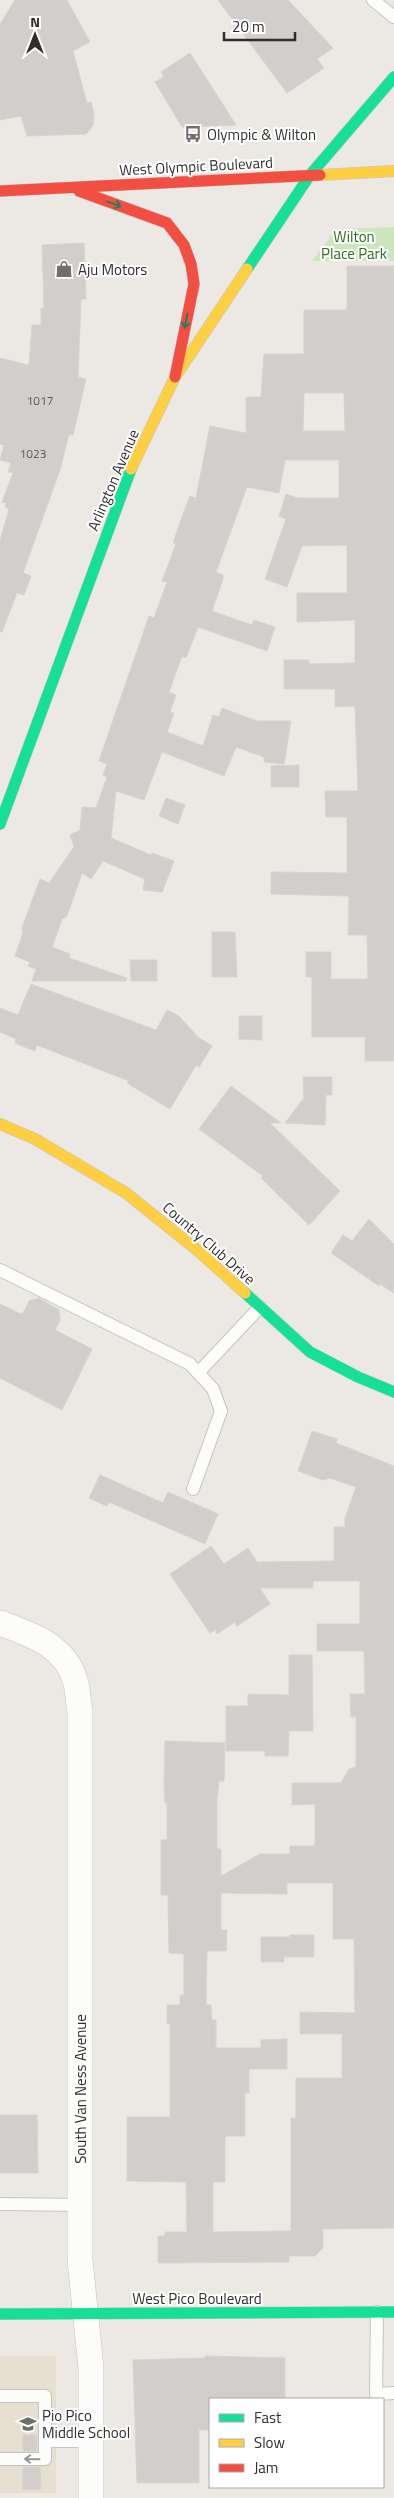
<svg xmlns="http://www.w3.org/2000/svg" width="394" height="2498" font-family="'Titillium Web',sans-serif">
<style>
.education{fill:#e6e0d3}
.green{fill:#cee6be}
.building{fill:#d1cecb;stroke:#d7d4d0;fill-rule:evenodd}
.lines{fill:none;stroke-linecap:round;stroke-linejoin:round}
.lane-casing{stroke:#c5c4c5;stroke-width:14}
.street-casing{stroke:#c5c4c5;stroke-width:26}
.fast-casing{stroke:#c5c4c5;stroke-width:12}
.slow-casing{stroke:#c5c4c5;stroke-width:12}
.jam-casing{stroke:#c5c4c5;stroke-width:12}
.lane{stroke:#fcfcfb;stroke-width:12}
.street{stroke:#fcfcfb;stroke-width:25}
.fast{stroke:#16e098;stroke-width:11}
.slow{stroke:#ffcf43;stroke-width:11}
.jam{stroke:#f24e42;stroke-width:11}
.oneway{stroke:#237e5e}
.oneway2{stroke:#959594}
.labels{text-anchor:middle;dominant-baseline:central;stroke-width:4;stroke-linejoin:round;paint-order:stroke}
.number-label{font-size:12px;fill:#585857}
.poi-label{font-size:15px;fill:#2e2e2e;stroke:#fff;text-anchor:start}
.street-label{font-size:15px;fill:#2e2e2e;stroke:#fff}
.park-label{font-size:15px;fill:#2c6e1b;stroke:#fff}
</style>
<rect width="100%" height="100%" fill="#ece8e4"/>
<path class="education" d="M0 2356H56V2493H0Z"/>
<path class="green" d="M394 227V261H312L333 234 341 229Z"/>
<path class="building" d="M15 0H67L90 42 73 51 87 103 91 102 94 114 93 126 86 134 27 136 21 116 0 120V24Z
M218 0H288L333 48 317 59 324 68 287 93Z
M190 53 236 125 182 127 155 82 164 77 161 72Z
M84 243 86 299H81L78 377 86 379 73 435 69 434 60 470 23 573 31 576 24 595 17 593 2 632H0V541L9 509 5 507 6 503 2 502 13 473 8 472 11 463 0 460 4 445 0 444V358L29 365 32 325H41V308H44L42 245Z
M347 266H394V1061H365V1037H312V977H306V952H331V979H368L367 935H348L349 896 271 894V872L347 873V817H326L325 791H358L355 706 335 707V689H284V660H309V664L355 663V620L297 622V593H347V545L302 546 287 587 265 579 286 519 279 516 286 494 297 498H339V460H285L279 493 247 487 216 572 223 575V579L212 611 252 625 254 620 275 627 267 651 198 627 186 658 182 656 169 692 176 695 170 712 174 713 167 732 203 746 213 715 219 717 222 708 257 721H291L284 764 264 762V757L236 747 224 776 162 752 144 800 116 791 111 838 151 855 152 853 174 861 166 882 162 892 143 890 145 879 103 861 91 879 82 873 67 916 62 919 52 947 70 954 69 958 127 978 126 981H32L36 969 28 966 30 962 15 956 23 933 22 928 40 879 49 883 74 847 70 835 80 830 82 807 96 808 107 777 103 775 107 764 99 761 149 616 154 618 167 582 162 581 176 544 173 543 184 511 190 496 196 498 210 426 246 433V397H261L264 354H304V310H347ZM304 393H344L345 431H303Z
M299 765V787H271V766Z
M166 798 185 805 178 824 159 816Z
M212 932H235L237 977H212Z
M130 960H157V981H131Z
M31 984 156 1030 167 1010 179 1016 198 1037 212 1046 199 1067 196 1065 170 1109 127 1083 129 1081 37 1045 35 1051 15 1043 16 1039 0 1032V1008L18 1015Z
M239 1016H262V1040L239 1039Z
M303 1077H332V1095H326L325 1125 285 1123 304 1098Z
M231 1086 281 1123H270L340 1191 309 1225 261 1178 263 1176 199 1129Z
M369 1219 394 1244V1293L380 1284 379 1286 331 1253 343 1235 352 1241Z
M39 1298 59 1310 60 1320 55 1330 92 1349 62 1410 0 1378V1304L21 1314 24 1312 29 1301Z
M312 1431 337 1439 336 1443 394 1466V2228L323 2229V2248L315 2256H289V2262L158 2263V2236H165V2232H187L186 2182 127 2181V2117H170V2024H167V2005H180V1995H184V1954L169 1953 168 1895H161V1840H167V1803H165L164 1784 165 1741 225 1743 224 1781H219L217 1799V1849H221V1876L260 1854H290V1846H315V1804L292 1805V1783H341L349 1769 356 1767V1717H351L350 1694H365L364 1651H317V1624H360V1581H313V1588H260L270 1604 237 1626 235 1622 217 1634 215 1630 210 1633 170 1574 211 1546 224 1564 248 1548 257 1562 334 1561V1527H345V1518L356 1487 330 1478 323 1480 298 1471ZM287 1883H333V1939H354L355 2013 300 2012V2034H342V2078H296V2118H291V2231L213 2232V2182H225V2136H245V2093H249V2069H287V2039L261 2040V2048H216V2020H212L211 2005H206L207 1951H226L227 1930H221V1893L287 1894Z
M100 1475 163 1503 168 1492 218 1514 205 1544 109 1502 107 1506 89 1498Z
M289 1655H312L313 1731H289L288 1756H265V1751H226V1706H248V1694L289 1695Z
M290 1935H314V1957H284V1962H261V1937H290Z
M0 2115H37L38 2173H0Z
M205 2356 285 2358V2399H210V2430H199V2483H137L133 2360 205 2358Z
M23 2435H37V2451H23Z
M23 2467H40L41 2489 23 2490Z"/>
<g class="lines">
<g class="lane-casing">
<path id="lane" d="M373 0 394 17
M0 1270 190 1364 213 1389 221 1411 193 1489
M198 1373 260 1307
M0 2204 80 2205
M377 2312 376 2394 394 2393
M0 2396H45V2459H0
M45 2441H91"/>
</g>
<g class="street-casing">
<path id="street" d="M0 1623C30 1634 65 1645 75 1680 78 1689 78 1701 80 1711V2260L91 2368V2498"/>
</g>
<g class="fast-casing">
<path id="fast" d="M247 269 310 175 394 77
M0 824 131 469
M245 1293 310 1352 358 1377 394 1392
M0 2314 394 2312"/>
</g>
<g class="slow-casing">
<path id="slow" d="M320 175 394 171
M131 469 175 377 247 269
M0 1124 35 1139 126 1193 197 1250 245 1293"/>
</g>
<g class="jam-casing">
<path id="jam" d="M0 191 320 175
M79 191 167 223 184 245 191 264 194 284 175 377"/>
</g>
<use href="#lane" class="lane"/>
<use href="#street" class="street"/>
<use href="#fast" class="fast"/>
<use href="#slow" class="slow"/>
<use href="#jam" class="jam"/>
</g>
<defs><path id="oneway-shaft" d="M-6 0H5M1.5-3L5.5 0L1.5 3" fill="none" stroke-width="1.6" stroke-linecap="round" stroke-linejoin="round" transform="scale(1.25)"/></defs>
<g class="oneway">
<use href="#oneway-shaft" transform="translate(114 204) rotate(20)"/>
<use href="#oneway-shaft" transform="translate(186 321) rotate(101)"/>
</g>
<use class="oneway2" href="#oneway-shaft" transform="translate(32 2459) rotate(-179)"/>
<defs>
<g id="bus-bare" transform="scale(1.35)"><path d="M-5-6H5V4H4V6H2V4H-2V6H-4V4H-5ZM-3.5-4V0h7V-4ZM-3.5 1.2v1.5H-2V1.2ZM2 1.2v1.5H3.5V1.2Z" fill="#706f6e" stroke="#fff" stroke-width="2.5" paint-order="stroke"/></g>
<g id="shop-bare" transform="scale(1.35)"><path d="M-5-2.5h2.3a2.7 3.5 0 0 1 5.4 0H5L5.5 6h-11ZM-1.5-2.5h3a1.5 2.3 0 0 0-3 0Z" fill="#706f6e" stroke="#fff" stroke-width="2.5" paint-order="stroke"/></g>
<g id="school-bare" transform="scale(1.35)"><path d="M0-5L7-2L0 1L-7-2ZM-4 1L0 2.5L4 1V4Q0 6-4 4Z" fill="#706f6e" stroke="#fff" stroke-width="2.5" paint-order="stroke"/></g>
</defs>
<g fill-rule="evenodd">
<use href="#bus-bare" x="193" y="134"/>
<use href="#shop-bare" x="64" y="269"/>
<use href="#school-bare" x="28" y="2424"/>
</g>
<g class="labels">
<g class="number-label">
<text x="40" y="400">1017</text>
<text x="33" y="453">1023</text>
</g>
<g class="poi-label">
<text x="207" y="134">Olympic &amp; Wilton</text>
<text x="78" y="269">Aju Motors</text>
<text x="42" y="2415">Pio Pico<tspan x="42" dy="17">Middle School</tspan></text>
</g>
<g class="street-label">
<text transform="translate(196 166) rotate(-3)">West Olympic Boulevard</text>
<text transform="translate(113 480) rotate(-67)">Arlington Avenue</text>
<text transform="translate(209 1243) rotate(41)">Country Club Drive</text>
<text transform="translate(80 2089) rotate(-90)">South Van Ness Avenue</text>
<text x="197" y="2298">West Pico Boulevard</text>
</g>
<g class="park-label">
<text x="354" y="236">Wilton<tspan x="354" dy="17">Place Park</tspan></text>
</g>
</g>
<rect x="209" y="2398" width="175" height="90" fill="#ffffff" stroke="#ababab"/>
<rect x="219" y="2414" width="25" height="8" fill="#16e098" stroke="#ababab"/>
<text x="254" y="2423" font-size="15" fill="#2e2e2e">Fast</text>
<rect x="219" y="2439" width="25" height="8" fill="#ffcf43" stroke="#ababab"/>
<text x="254" y="2448" font-size="15" fill="#2e2e2e">Slow</text>
<rect x="219" y="2464" width="25" height="8" fill="#f24e42" stroke="#ababab"/>
<text x="254" y="2473" font-size="15" fill="#2e2e2e">Jam</text>
<g transform="translate(35 35)" stroke="#ffffff" stroke-width="4" paint-order="stroke">
<path d="M0-4L9 19L0 12L-9 19Z" fill="#2e2e2e"/>
<text y="-8" font-size="14" font-weight="bold" text-anchor="middle" fill="#2e2e2e">N</text>
</g>
<path d="M224 32v8h71v-8" fill="none" stroke="#2e2e2e" stroke-width="2.5"/>
<text x="232" y="32" font-size="15" fill="#2e2e2e" stroke="#ffffff" stroke-width="4" paint-order="stroke">20 m</text>
</svg>
